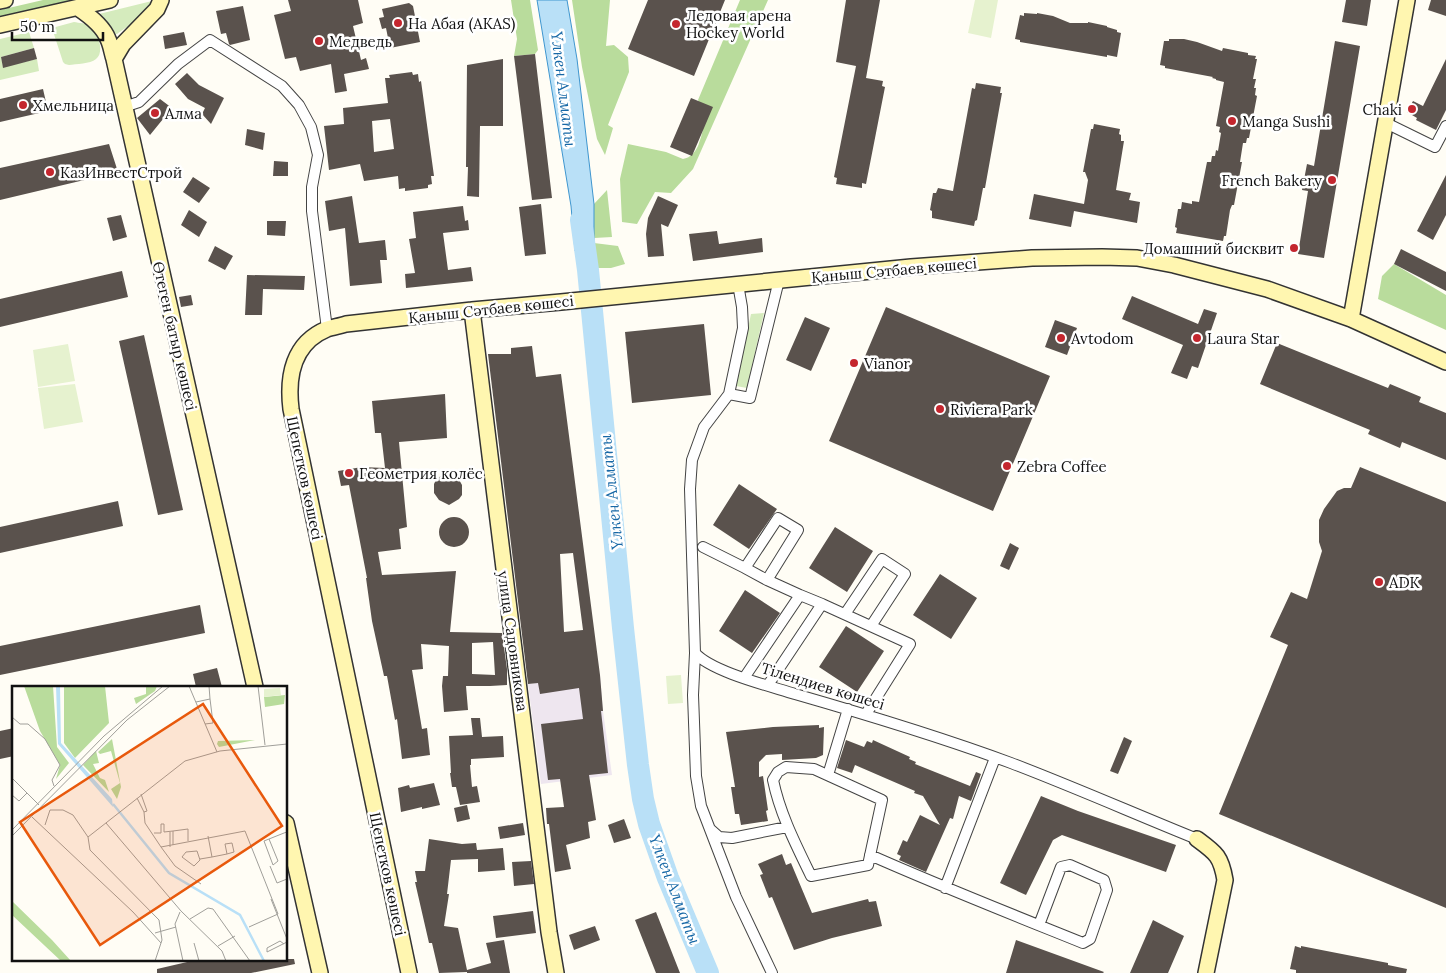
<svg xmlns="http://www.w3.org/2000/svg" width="1446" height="973" font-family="Lora,serif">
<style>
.industrial{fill:#eee6ef}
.green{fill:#d5ebbd}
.forest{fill:#b9dc9c}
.pitch{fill:#e6f2cf}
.water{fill:#b9e0f7;stroke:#3f96cf}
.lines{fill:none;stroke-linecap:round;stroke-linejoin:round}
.river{stroke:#b9e0f7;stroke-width:22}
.building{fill:#5a524d;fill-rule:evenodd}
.street-casing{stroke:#444;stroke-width:12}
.secondary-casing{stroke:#333;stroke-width:18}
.street{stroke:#fff;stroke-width:10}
.secondary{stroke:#fff6b0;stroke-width:15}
.poi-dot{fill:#c4262e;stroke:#fff;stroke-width:2}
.labels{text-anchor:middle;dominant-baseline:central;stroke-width:5;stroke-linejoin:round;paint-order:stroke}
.poi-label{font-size:15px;fill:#111;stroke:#fff;text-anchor:start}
.street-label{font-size:15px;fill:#111;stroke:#fff}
.water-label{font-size:16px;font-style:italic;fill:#1768a6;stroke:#fff}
.inset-river{fill:none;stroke:#b9e0f7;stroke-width:2.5}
.inset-road{fill:none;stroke:#a09f9a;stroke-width:1}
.view{fill:#e8590c;fill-opacity:0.15;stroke:#e8590c;stroke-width:2.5}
.inset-edge{fill:none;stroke:#111;stroke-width:2.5}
</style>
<rect width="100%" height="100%" fill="#fffdf5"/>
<path class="industrial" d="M600 675 603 711 612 775 541 784 528 684Z"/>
<path class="green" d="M152 1C144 16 131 24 117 34L112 33 99 14Z
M74 22C79 23 86 23 90 26 98 32 105 52 96 59 90 64 76 64 69 65L65 64 63 62 52 28Z
M29 32 34 48 1 57 3 67 37 59 39 71 0 80V39Z
M764 313 747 388 736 386 751 314Z"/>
<path class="forest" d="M43 0H74L0 17V10Z
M511 0H530L538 50 535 54 514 56 517 39Z
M572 0H610L606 46 614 45 628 57 629 72 608 125 613 128 605 155 597 139 582 67Z
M740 0H768L693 169 671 193 655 192 637 224 622 222 620 179 628 144 666 152 683 159C685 158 688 158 690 156 694 154 698 147 699 143 705 128 705 115 698 100Z
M607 190 612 237 594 238V204Z
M594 243 618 246 625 264 611 268H597Z
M1394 264 1446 295V330L1378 299 1382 276Z"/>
<path class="pitch" d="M975 0H998L991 38 968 33Z
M68 344 75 381 38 387 33 350Z
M75 384 83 422 44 429 38 388Z
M681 675 683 703 668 704 666 676Z"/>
<path class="water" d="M537 0H567L577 59 594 204V249L575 251 571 206Z"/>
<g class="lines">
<path class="river" d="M581 220 588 270 623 628 638 765 643 799 649 824 668 878 708 973"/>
</g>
<path class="building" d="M288 0H358L363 23 353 26 361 60 366 58 369 69 344 74 347 91 335 93 331 64 300 71 296 57 285 59 274 15 291 11Z
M648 0H725L694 76 628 49Z
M846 0H880L866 78 883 81 882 86 885 87 866 184 862 183V188L836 184 837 178 834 177 856 66 836 62Z
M1346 0H1371L1367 26 1342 22Z
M1431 0H1446V16L1428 10Z
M409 3 413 6 420 42 390 48 386 28 382 29 379 18 384 17 382 9Z
M243 6 250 40 230 45 229 44 226 33 221 34 216 11Z
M1024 13 1037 14V13L1053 16 1070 23H1088V22L1107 26V27L1117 30V32L1121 33 1117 57 1107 55V57L1020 42V40L1015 39 1020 15 1024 16Z
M184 32 187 45 165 49 163 36Z
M1169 39H1184L1197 42 1222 51 1223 48 1248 53V55L1256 56 1255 59H1257L1253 79H1256L1254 88H1256L1255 95 1257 96 1249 138H1247L1246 143H1243L1240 162H1242L1234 205H1232L1230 210 1226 236H1224L1223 241 1176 233 1177 228 1175 227 1178 209H1181L1182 202 1192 204V201L1199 202 1207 162H1211L1212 156H1215L1216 150 1218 151 1221 133 1219 132 1220 127 1216 126 1224 82 1216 80V79L1212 78 1213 77 1165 68V66L1160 65 1164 41H1169Z
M1335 41 1360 46 1324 258 1298 254 1308 191 1302 190 1307 164 1314 166Z
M34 48 37 59 3 68 1 57Z
M535 54 552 198 532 200 514 56Z
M503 59V126H480L479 197 467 196 468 167H466L467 65Z
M1446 59V110L1436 130 1416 120 1417 118 1407 112 1413 101 1423 106Z
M412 72 413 75 418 74 419 82 421 81 434 176H431L432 184 428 185V188L405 191V188L399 189 398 176 364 181 360 164 329 170 324 126 344 124 343 108 388 103 385 78H390L389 75ZM390 119 394 149 374 152 372 121Z
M187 73 199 85 224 98 211 124 202 114 205 108 188 99 175 84Z
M976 83 1001 87 1000 93H1002L985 188H983L977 220 975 221 974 226 932 218V211L930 210 933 193H936L938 188 953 191 972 88 975 89Z
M43 89 48 111 0 122V99Z
M691 98 713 107 692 156 670 147Z
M160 99 172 108 150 135 137 118Z
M1094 124 1120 129 1119 134 1121 135V141H1124L1116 190 1131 193 1129 200 1140 202 1137 223 1074 211 1071 227 1029 219 1034 194 1084 204 1088 180 1085 172H1083L1091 129H1093Z
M247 129 265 133 263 150 245 145Z
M109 144 118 172 0 200V168Z
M274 161 288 162V176H273Z
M1446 175V215L1433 240 1417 231Z
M193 177 210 188 199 203 183 192Z
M352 196 359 243 385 240 387 260H380L382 283 350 286 345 228 329 231 325 201Z
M658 196 678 205 668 227 661 224 664 256 648 257 646 234 648 218Z
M541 204 546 254 525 256 519 207Z
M463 206 465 221 468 220 469 230 443 233 448 270 471 267 473 281 406 288 405 274 415 273 409 239 416 238 413 212Z
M189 210 207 222 199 237 181 225Z
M121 215 127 237 113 241 107 218Z
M267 221H286L285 236 267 235Z
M717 231 719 244 762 238 763 252 693 261 689 234Z
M215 246 233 256 225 270 208 261Z
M1401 249 1446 272V291L1394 264Z
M122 271 128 297 0 327V299Z
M247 275 305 276 304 290 263 289 262 315H245Z
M191 295 193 305 181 307 179 297Z
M1132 296 1198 324 1204 309 1217 313 1198 368 1192 366 1187 379 1171 373 1183 345 1122 319Z
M886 307 1050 376 993 511 829 441Z
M805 317 830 328 811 371 786 360Z
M1055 320 1077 328 1067 355 1045 347Z
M704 324 711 395 632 403 625 332Z
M144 335 183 510 158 515 119 341Z
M1277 343 1388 388 1390 384 1421 397 1419 402 1446 413V460L1402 442 1400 448 1368 434 1370 430 1260 384Z
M532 346 536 377 561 374 600 675 603 711H601L608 773 589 775 596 820 588 822 590 838 566 845 571 869 555 872 549 824H547L546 808 564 807 560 779 548 780 541 724 583 719 579 688 540 694 538 683 528 684 488 354H511V348ZM573 553 583 630 564 632 560 554Z
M445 394 447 438 399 442 407 527 399 529 401 549 378 552 382 575 456 571 450 632 502 633 507 669V685L490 686H466L468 710 444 712 442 686 443 676H448L449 646 421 644 423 669 412 670 422 729 427 728 430 755 402 759 397 719 395 720 387 676H384L372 621 366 578H367L349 485 341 486 338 471 362 467 385 468 381 433H375L372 401ZM493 642 495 675 472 674V643Z
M1360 467 1446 502V908L1219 814 1288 645 1270 637 1291 592 1307 599 1322 551 1319 542V520L1324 509 1337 491 1344 488H1351Z
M443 474H453L457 476 462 485V495L459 499 449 505 439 500 434 493V484L436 480Z
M739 484 777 509 749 549 713 525Z
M118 501 123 526 0 553V527Z
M439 532a15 15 0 1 1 30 0a15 15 0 1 1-30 0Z
M835 527 873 551 847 592 809 568Z
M1010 543 1019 548 1009 570 1000 566Z
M940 574 977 598 951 639 913 615Z
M745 590 780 613 752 653 719 631Z
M200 605 205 633 0 675V646Z
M846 626 884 651 857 692 819 667Z
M217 668 222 687H196L193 674Z
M471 718H480L482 737 503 736 504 757 471 759V765H470L472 787 477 786 480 802 460 805 456 787H452L450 773H451L449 736 473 735Z
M819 725V728L824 727 823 755 816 758 782 760V754L766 755 759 762V777L763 776 768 810 766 811 768 821 741 825 739 814H735L731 787H735L726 732 773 727Z
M14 728V756L0 759V731Z
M1124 737 1132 741 1118 774 1110 771Z
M846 740 864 747 867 741 872 743 873 740 910 757 909 759 916 762 915 764 970 786 976 772 981 774 971 801 959 796 953 819 950 818 926 872 899 860 901 856 897 854 903 840 907 842 920 815 940 825 923 796 914 793 915 791 855 765 852 773 837 768Z
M434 783 440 805 422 809V807L401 812 398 788 409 785 410 788Z
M1041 796 1078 811 1176 845 1166 872 1062 835 1053 840 1026 895 1000 883Z
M467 805 470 819 457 822 454 808Z
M624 819 631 838 614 843 608 825Z
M523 823 525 835 500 839 498 827Z
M429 839 462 844 476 843 477 850 503 848 505 870 478 872V859L451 860 447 894H449L444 926 458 928 467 970 491 963 486 943 504 940 510 973H467V972L439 973 432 943H429L415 882H417L415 871H425Z
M782 854 786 865 791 863 812 913 868 899 869 902 876 901 882 926 832 938 794 950 772 897 769 898 760 875 763 874 758 864Z
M531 861 534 884 514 886 512 862Z
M533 911 536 933 496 938 493 916Z
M656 912 680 973H656L635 920Z
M1153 920 1184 936 1168 973H1130Z
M595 926 600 940 574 950 569 935Z
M1016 940 1104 972 1103 973H1006Z
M1295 946 1301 948V946L1388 963V965L1407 969 1406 973H1296V970L1290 969Z
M200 959H294L295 964 251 973H157V969Z"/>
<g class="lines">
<g class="street-casing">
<path id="street" d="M124 107 139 102 178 64 210 40 282 86 299 105 311 127 318 155 312 187V211L327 329
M1386 123 1435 147 1446 126
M738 284 742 307 743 328 729 394 704 427 692 460 690 489 695 653C712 672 770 686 795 694 868 715 941 737 1011 763 1074 787 1135 814 1197 839
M729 394 750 398 779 280
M703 547 745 568 778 518 798 530 767 580 800 595 822 604
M745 568 767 580
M845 614 882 559 905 574 871 626
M695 653 693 695 696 776 701 806 736 897 772 973
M744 678 800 595
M768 685 822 604 910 644 866 714
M786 767 814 769 882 800 868 865 811 876C796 845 780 814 773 780L778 772Z
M828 775 848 709
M710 829 719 837 732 838 787 827
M870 855C940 886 1011 914 1083 943L1090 939 1107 890 1104 880 1070 865 1061 867 1039 925
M945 888 995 758"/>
</g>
<g class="secondary-casing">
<path id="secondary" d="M0 1 5 0
M78 8C90 16 103 26 108 39 111 45 112 53 114 59L255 687
M0 25 110 0
M114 59 123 44 157 9 161 0
M472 310 549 932 556 973
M1351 319 1407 0
M286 823 320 973
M1197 839C1216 853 1221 856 1225 880L1206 973
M409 973 291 409C287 376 293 343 327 329 333 327 340 326 346 324L472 310 561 302 911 267 1032 258 1102 257 1137 258 1174 265 1267 289 1351 319 1446 362"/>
</g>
<use href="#street" class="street"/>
<use href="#secondary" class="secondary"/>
</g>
<g class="poi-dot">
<circle cx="398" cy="23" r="5"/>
<circle cx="676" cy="24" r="5"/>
<circle cx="319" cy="41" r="5"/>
<circle cx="23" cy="105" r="5"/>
<circle cx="1412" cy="109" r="5"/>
<circle cx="155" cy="113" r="5"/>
<circle cx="1232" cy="121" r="5"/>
<circle cx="50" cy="172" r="5"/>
<circle cx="1332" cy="180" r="5"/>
<circle cx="1294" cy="248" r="5"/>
<circle cx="1061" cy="338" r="5"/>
<circle cx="1197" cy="338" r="5"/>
<circle cx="854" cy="363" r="5"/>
<circle cx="940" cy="409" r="5"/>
<circle cx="1007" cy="466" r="5"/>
<circle cx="349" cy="473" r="5"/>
<circle cx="1379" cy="582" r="5"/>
</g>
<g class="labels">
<g class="poi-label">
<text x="686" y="15">Ледовая арена<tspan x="686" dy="17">Hockey World</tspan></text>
<text x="408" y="23">На Абая (AKAS)</text>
<text x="329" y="41">Медведь</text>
<text x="33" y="105">Хмельница</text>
<text x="1402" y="109" text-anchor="end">Chaki</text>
<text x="165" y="113">Алма</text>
<text x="1242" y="121">Manga Sushi</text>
<text x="60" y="172">КазИнвестСтрой</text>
<text x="1322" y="180" text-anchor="end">French Bakery</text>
<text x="1284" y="248" text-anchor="end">Домашний бисквит</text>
<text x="1071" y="338">Avtodom</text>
<text x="1207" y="338">Laura Star</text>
<text x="864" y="363">Vianor</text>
<text x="950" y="409">Riviera Park</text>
<text x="1017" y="466">Zebra Coffee</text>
<text x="359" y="473">Геометрия колёс</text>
<text x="1389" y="582">ADK</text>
</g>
<g class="street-label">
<text transform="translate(894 270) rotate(-5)">Қаныш Сәтбаев көшесі</text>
<text transform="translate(491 309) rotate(-6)">Қаныш Сәтбаев көшесі</text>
<text transform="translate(175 336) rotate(77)">Өтеген батыр көшесі</text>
<text transform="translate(305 478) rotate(78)">Щепетков көшесі</text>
<text transform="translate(513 641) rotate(82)">улица Садовникова</text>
<text transform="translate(823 686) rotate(17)">Тілендиев көшесі</text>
<text transform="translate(388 874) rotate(78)">Щепетков көшесі</text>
</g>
<g class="water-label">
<text transform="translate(564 89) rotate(83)">Үлкен Алматы</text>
<text transform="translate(611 492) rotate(-96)">Үлкен Алматы</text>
<text transform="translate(675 889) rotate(69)">Үлкен Алматы</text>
</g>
</g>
<g transform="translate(12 686)">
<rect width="275" height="275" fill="#fffdf5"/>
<path d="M12 0H41L45 61 57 77 44 93 48 79 28 45ZM52 0H93L97 37 63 72 52 57ZM145 0 143 5 124 18 122 12 134 8V1ZM273 9 272 18 253 21 252 11ZM100 53 109 101 105 113 99 103 108 97 99 65 88 68 86 66ZM243 54 207 61 205 58 206 55ZM84 65 87 77 81 78 88 92 93 94 97 106 71 79ZM0 215 40 254 59 275H49L0 229Z" fill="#b9dc9c"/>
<path d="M268 2 269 9 252 11V3Z" fill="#e6f2cf"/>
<path d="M44 0H48L49 57 100 113 101 121 46 58Z" fill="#b9e0f7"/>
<path class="inset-river" d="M101 118 157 187 228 229 252 275"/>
<path class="inset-road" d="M177 0 205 66M246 0 253 59M184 16 198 13 197 0M0 31 8 38H16L33 53 48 79 40 94 42 100M193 38 201 37 198 13M0 92 27 119M129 108 135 125 132 126M0 109 7 115 15 107M125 112 132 126 133 137 149 161 233 145 266 228M20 131 121 226 149 257M94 137 169 225 210 265 214 275M33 139 38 124H51L61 129 76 151M0 144 92 50 151 0M142 147H149V138H152V146L161 145M0 150 115 34 158 0M196 150 200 171M257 153 266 175 261 179 252 155 272 147 275 146M161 159V145L176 143V155M149 161 163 180 189 198M158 161V146M185 165 188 174 182 180 170 171 174 166ZM188 173 200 171 215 168 222 166 220 157 213 158 215 168M258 180 265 197 275 193M259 213 275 253M168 226 163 238 171 275M178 233 196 222 201 223 238 275M237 241 266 228M143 247 164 241M182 257 187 275M272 258 268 255 255 262V266L275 256M206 260 223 250M143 275 150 254 147 234 78 164 76 151 173 75 208 65 275 58"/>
<path class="view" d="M191 18 270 140 88 259 8 136Z"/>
<rect width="275" height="275" class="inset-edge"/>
</g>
<path d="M12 32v8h91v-8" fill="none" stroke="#111111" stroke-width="2.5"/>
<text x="20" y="32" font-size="15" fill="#111111" stroke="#ffffff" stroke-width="4" paint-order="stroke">50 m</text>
</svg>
